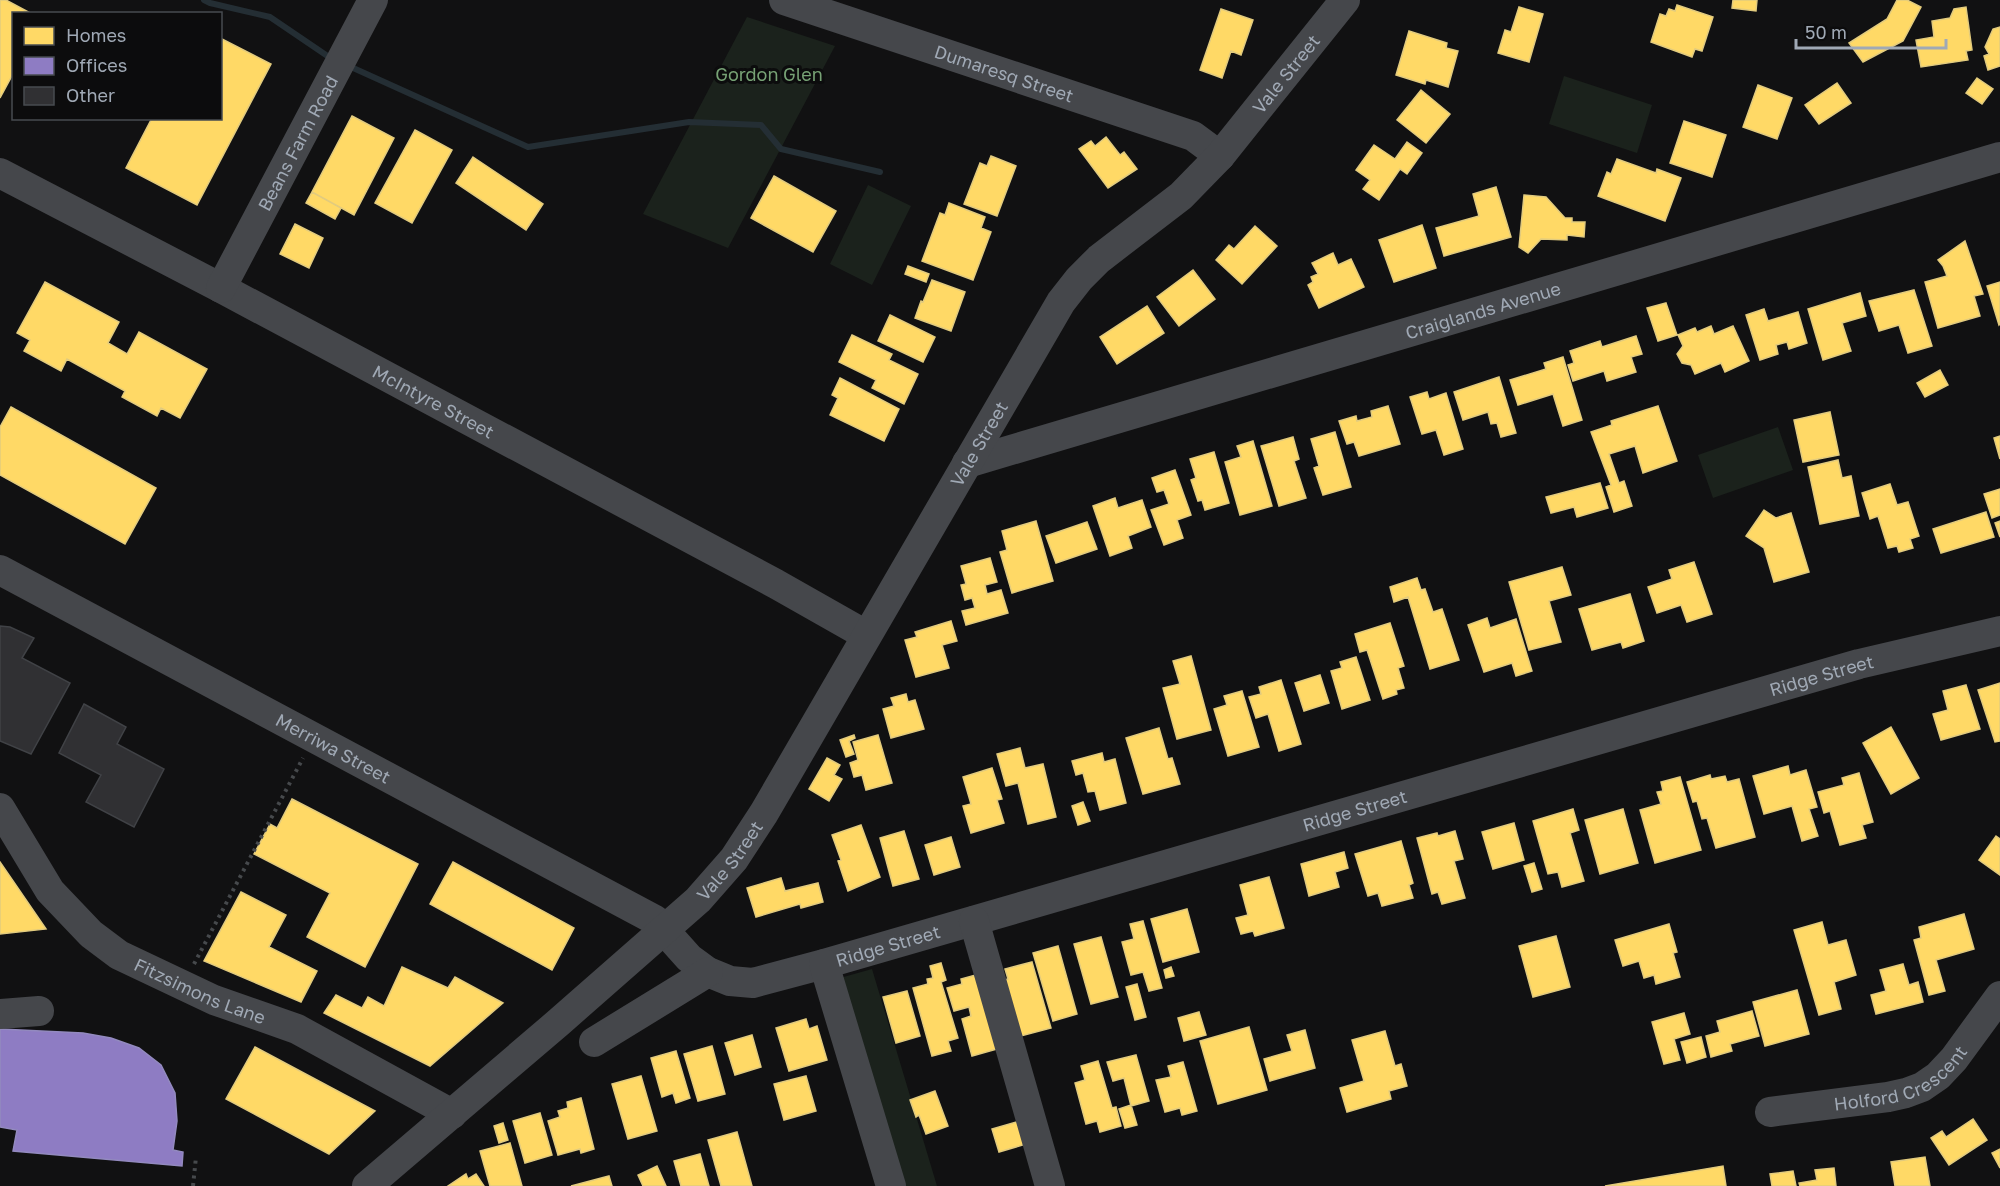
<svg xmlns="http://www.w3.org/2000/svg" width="2000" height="1186" font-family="'Golos Text',sans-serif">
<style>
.green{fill:#1b221c}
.homes{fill:#ffd966;stroke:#e2cb7e;stroke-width:1.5}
.offices{fill:#8e7cc3;stroke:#938abf;stroke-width:1.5}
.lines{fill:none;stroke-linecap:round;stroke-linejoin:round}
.stream{stroke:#242e34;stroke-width:6}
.building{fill:#303033;stroke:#404246;stroke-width:1.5}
.path{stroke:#46494c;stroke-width:4;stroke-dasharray:3 4.5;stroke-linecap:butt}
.minor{stroke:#45474b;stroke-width:30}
.labels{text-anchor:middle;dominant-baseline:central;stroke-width:6;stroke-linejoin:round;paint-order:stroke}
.street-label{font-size:18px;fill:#a0a9b5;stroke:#0c0c0d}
.park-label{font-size:18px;fill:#77a275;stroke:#0c0c0d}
</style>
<rect width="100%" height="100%" fill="#111112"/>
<path class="green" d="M747 17 835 46 728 248 643 214Z
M1564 76 1652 105 1637 153 1549 124Z
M868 185 911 206 872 285 830 264Z
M1778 427 1793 470 1713 498 1698 455Z
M872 969 937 1186H904L840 978Z"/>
<path class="homes" d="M0 0H6L32 14H14V72L0 98Z
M1733 0H1757L1756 11 1732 8Z
M1897 0H1907L1921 7 1903 41 1863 62 1849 43 1887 19Z
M1677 5 1713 17 1702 51 1695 49 1692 57 1651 42 1660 14 1666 16 1669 9 1675 11Z
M1519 7 1543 14 1529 62 1498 53 1505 30 1511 32Z
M1966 7 1972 50 1966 51 1968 60 1921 67 1916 40 1934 37 1932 21 1950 18 1954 9Z
M1221 9 1253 20 1241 55 1231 51 1222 78 1200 70Z
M2000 27V66L1988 70 1984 56 1989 54 1985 47 1993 29Z
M1409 31 1447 43 1446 48 1458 51 1448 87 1426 80 1425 84 1396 75Z
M220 38 271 64 197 205 126 168 152 118H220Z
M1977 78 1993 89 1982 104 1966 93Z
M1837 83 1851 103 1819 124 1805 105Z
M1758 85 1792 98 1777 139 1743 127Z
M1421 90 1450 114 1426 143 1397 120Z
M352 116 394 138 354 215 312 192Z
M1684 121 1726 135 1712 177 1670 163Z
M415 130 452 150 412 223 375 203Z
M1106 137 1120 155 1124 152 1137 169 1108 188 1079 149 1091 141 1095 146Z
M1407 142 1422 153 1407 174 1400 169 1379 200 1363 189 1370 180 1356 170 1374 145 1395 159Z
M991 156 1016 166 997 216 964 204 980 163 987 166Z
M473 157 543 204 526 230 456 183Z
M1617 159 1656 173 1657 169 1681 178 1665 221 1598 196 1607 172 1611 174Z
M774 176 836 211 813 252 751 218Z
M1496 187 1511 237 1444 256 1436 228 1479 216 1473 194Z
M312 192 341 208 335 219 306 203Z
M1524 195 1546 197 1565 218H1572V222H1585L1584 237 1567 235V240L1541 239 1528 253 1519 247Z
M949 203 985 217 981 228 991 232 973 280 922 261 940 213 945 215Z
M295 224 323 238 309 268 280 254Z
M1422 225 1436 268 1394 282 1379 240Z
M1255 226 1277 246 1242 284 1216 260 1229 245 1234 249Z
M1965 241 1983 294 1974 296 1980 316 1938 328 1925 282 1947 276 1943 266 1938 260Z
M1333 253 1338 265 1351 259 1364 287 1319 308 1308 285 1313 282 1311 277 1318 274 1312 263Z
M908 266 929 274 926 282 905 274Z
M1193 270 1215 299 1179 326 1157 297Z
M932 280 965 292 951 331 915 318 921 301 923 302Z
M45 282 119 322 108 343 127 354 139 332 207 369 180 418 161 408 157 416 122 397 125 391 67 359 61 371 24 351 30 340 17 333Z
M2000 282V324L1999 325 1987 286Z
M1914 290 1932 346 1908 353 1899 325 1879 331 1869 301Z
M1860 293 1866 316 1842 323 1851 351 1823 360 1808 309Z
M1666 303 1677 335 1658 341 1647 308Z
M1147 306 1164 333 1117 364 1100 337Z
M1764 309 1768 321 1798 312 1807 343 1789 349 1787 342 1776 345 1778 354 1760 360 1746 315Z
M890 315 935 337 923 362 878 341Z
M1711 326 1714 334 1733 326 1749 361 1725 372 1721 363 1695 374 1691 365 1682 363 1677 354 1683 346 1678 335 1695 328 1697 332Z
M852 335 892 354 889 360 918 374 904 404 872 388 876 380 839 362Z
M1636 336 1642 354 1631 357 1636 372 1607 381 1604 371 1573 381 1568 365 1574 363 1570 351 1600 341 1602 347Z
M1563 357 1582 420 1563 426 1553 394 1518 405 1510 380 1546 369 1544 363Z
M1940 370 1948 385 1925 397 1917 383Z
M1499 377 1516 433 1501 437 1497 423 1491 424 1488 412 1463 420 1454 392Z
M840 378 899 409 884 441 830 415 838 398 832 395Z
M1427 392 1429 399 1446 393 1463 449 1444 455 1436 430 1422 434 1410 397Z
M1388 406 1400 444 1359 456 1354 442 1347 444 1339 421 1356 416 1357 421 1372 417 1371 411Z
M1658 406 1677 461 1643 473 1635 446 1609 454 1619 483 1624 481 1632 506 1614 512 1606 487 1611 485 1591 432 1612 425 1611 421Z
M11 407 156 488 125 544 0 475V427Z
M1830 412 1839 455 1803 462 1794 420Z
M1335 432 1351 487 1323 495 1314 468 1319 466 1311 439Z
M2000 436V459L1994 438Z
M1293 437 1299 459 1294 461 1306 498 1279 506 1261 446Z
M1253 441 1272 506 1240 515 1225 462 1241 457 1237 446Z
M1214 452 1229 503 1205 510 1202 500 1198 501 1191 480 1196 478 1190 459Z
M1838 460 1842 478 1851 476 1859 516 1820 524 1808 467Z
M1175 470 1191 515 1177 520 1183 538 1164 545 1151 510 1169 504 1164 490 1157 492 1152 478Z
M1600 483 1608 508 1577 517 1574 507 1551 513 1546 497Z
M1890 484 1897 505 1908 502 1919 536 1910 539 1913 548 1899 552 1897 546 1888 548 1878 516 1870 519 1862 493Z
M2000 489V515L1992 518 1984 494Z
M1115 498 1118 508 1142 500 1151 527 1128 536 1132 548 1110 556 1093 506Z
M1764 510 1776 518 1791 513 1809 572 1774 582 1764 548 1746 536Z
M1986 512 1994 537 1941 553 1933 529Z
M1036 521 1053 581 1012 593 1000 552 1007 550 1002 531Z
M2000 521V537L1995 523Z
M1087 522 1097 549 1056 563 1046 536Z
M990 558 997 582 985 585 987 594 1001 590 1008 613 966 625 962 611 975 608 972 598 965 600 961 585 966 584 961 566Z
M1694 562 1712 614 1687 622 1681 605 1657 613 1648 587 1672 579 1669 570Z
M1562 567 1571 595 1549 601 1561 642 1529 650 1509 582Z
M1417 578 1421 590 1425 589 1433 612 1442 609 1459 660 1430 669 1408 597 1394 602 1390 587Z
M1630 594 1644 641 1623 648 1621 642 1592 650 1579 609Z
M1487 618 1490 628 1516 619 1532 671 1516 676 1512 663 1484 672 1468 625Z
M951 621 957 641 942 645 949 668 916 677 905 640 917 637 915 632Z
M1390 623 1404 666 1398 668 1404 688 1396 690 1397 694 1383 699 1367 650 1360 652 1355 634Z
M1191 656 1211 730 1177 739 1163 688 1180 684 1173 661Z
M1356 657 1370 700 1342 709 1331 671 1342 668 1340 662Z
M1320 675 1329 703 1304 711 1295 683Z
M1281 680 1301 744 1279 751 1268 714 1256 718 1249 697 1261 694 1259 687Z
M2000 683V741L1995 742 1978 690Z
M1966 685 1980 729 1941 740 1933 714 1948 710 1943 691Z
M1242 691 1259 747 1228 756 1214 709 1227 705 1224 696Z
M906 694 908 702 915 700 924 729 891 738 883 709 894 706 891 698Z
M1891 727 1919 778 1891 794 1863 743Z
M1159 728 1168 759 1172 758 1180 784 1143 794 1126 738Z
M854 735 855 738 849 741 854 754 846 757 840 740Z
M878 735 892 783 866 790 862 775 854 777 850 763 858 760 853 742Z
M1020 748 1025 768 1043 764 1056 817 1028 824 1018 783 1006 786 997 754Z
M1102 753 1104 762 1115 759 1126 803 1100 810 1095 791 1088 792 1083 773 1076 775 1072 761Z
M827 758 840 765 834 775 842 779 829 801 809 789Z
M1788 766 1790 775 1806 770 1817 807 1809 809 1818 836 1802 841 1792 806 1764 814 1753 776Z
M992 768 1002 799 997 800 1004 823 971 833 963 806 971 804 963 777Z
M1859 773 1873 822 1862 825 1866 838 1840 845 1830 811 1824 813 1818 792 1844 785 1842 778Z
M1710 775 1711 779 1725 776 1727 782 1739 779 1755 837 1716 848 1707 818 1702 819 1697 801 1693 802 1687 782Z
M1680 777 1701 850 1655 863 1640 810 1661 804 1657 792 1663 791 1661 782Z
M292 799 418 864 365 967 307 937 330 893 254 854 270 824 277 828Z
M1083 802 1090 821 1078 825 1072 806Z
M1573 809 1579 830 1570 833 1584 881 1562 887 1558 872 1548 874 1533 821Z
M1623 809 1638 863 1600 874 1585 820Z
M1514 823 1524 860 1493 869 1482 832Z
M861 825 880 877 848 891 838 861 841 860 832 835Z
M904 831 919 879 893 886 880 838Z
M1455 831 1463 859 1454 861 1465 898 1442 904 1438 892 1432 894 1417 838 1437 833 1438 836Z
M1996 836 2000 839V875L1979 860Z
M951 837 960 867 934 875 925 845Z
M1401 841 1413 883 1409 885 1413 898 1382 906 1378 893 1368 896 1355 854Z
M1344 852 1348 868 1335 872 1339 887 1309 896 1301 864Z
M0 862 46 929 0 934Z
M453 862 574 928 552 970 430 904Z
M1534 863 1542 889 1532 892 1524 866Z
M1269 877 1284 928 1255 936 1253 931 1241 934 1236 918 1248 915 1240 885Z
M781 878 785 891 818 883 823 902 801 908 800 904 756 917 747 888Z
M241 892 286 915 269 947 317 971 301 1002 204 961Z
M1187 909 1199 952 1163 962 1151 919Z
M1964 914 1974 949 1936 960 1945 991 1929 995 1914 940 1921 938 1919 927Z
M1143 921 1162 988 1149 991 1143 972 1131 975 1122 942 1134 939 1130 924Z
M1822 922 1828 945 1846 940 1856 975 1834 982 1841 1009 1819 1015 1794 930Z
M1669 924 1677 952 1673 953 1680 977 1656 984 1654 975 1644 978 1639 961 1623 966 1615 940Z
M1556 936 1570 987 1533 997 1519 946Z
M1101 937 1118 997 1091 1004 1074 944Z
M1058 946 1077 1014 1053 1021 1033 953Z
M1032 962 1051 1028 1013 1038 997 982 1008 979 1005 969Z
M941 963 946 980 941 982 958 1038 948 1041 951 1051 932 1056 913 988 928 984 927 979 933 978 930 966Z
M1903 964 1909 985 1918 982 1923 1002 1876 1014 1871 995 1886 991 1880 970Z
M402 967 448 988 455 977 503 1003 430 1066 324 1013 336 995 362 1008 368 997 384 1006Z
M1171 967 1174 976 1166 978 1164 970Z
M976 975 997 1049 972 1056 962 1019 971 1016 969 1007 954 1011 947 988 962 984 961 979Z
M1137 984 1146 1017 1135 1020 1126 987Z
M1797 990 1809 1034 1765 1046 1753 1002Z
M907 991 920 1036 896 1043 883 997Z
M1752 1011 1759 1036 1730 1044 1732 1051 1711 1057 1706 1036 1720 1032 1717 1021Z
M1199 1012 1206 1035 1184 1041 1178 1018Z
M1684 1013 1690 1034 1674 1039 1680 1060 1664 1064 1652 1022Z
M806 1019 809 1029 817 1026 827 1060 789 1071 776 1028Z
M1249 1027 1267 1090 1218 1104 1200 1041Z
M1305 1030 1315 1068 1270 1081 1264 1059 1292 1051 1287 1035Z
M1385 1031 1395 1066 1401 1064 1407 1086 1389 1091 1391 1099 1347 1112 1340 1088 1364 1081 1352 1040Z
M752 1035 761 1067 735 1075 725 1043Z
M1701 1037 1706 1057 1687 1063 1681 1042Z
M712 1046 725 1094 698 1101 684 1054Z
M255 1047 375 1111 329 1154 226 1099Z
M676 1051 690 1098 676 1103 673 1093 662 1097 651 1058Z
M1136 1055 1149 1101 1131 1106 1124 1078 1113 1081 1107 1062Z
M1098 1061 1112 1108 1116 1107 1121 1126 1100 1132 1097 1121 1086 1124 1075 1083 1085 1080 1081 1066Z
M1183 1062 1197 1111 1182 1115 1180 1108 1165 1112 1156 1080 1171 1077 1168 1066Z
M641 1076 657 1131 628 1139 612 1084Z
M806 1076 816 1111 784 1120 774 1084Z
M935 1091 948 1126 926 1134 919 1115 916 1117 910 1100Z
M581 1098 594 1149 581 1153 580 1149 558 1155 548 1121 560 1117 558 1111 568 1108 567 1102Z
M1131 1105 1137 1125 1125 1128 1119 1109Z
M540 1113 552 1155 525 1163 513 1121Z
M1973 1119 1987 1140 1949 1165 1931 1138 1942 1131 1946 1137Z
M1020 1121 1026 1144 999 1152 992 1129Z
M503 1123 508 1140 499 1143 494 1126Z
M737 1132 752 1186H721L708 1140Z
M510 1143 522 1186H490L480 1151Z
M2000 1149V1168L1992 1153Z
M700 1154 709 1186H681L674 1161Z
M1925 1157 1930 1186H1895L1891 1162Z
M657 1166 666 1186H643L638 1175Z
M1723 1166 1726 1186H1605Z
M1834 1168 1836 1186H1800L1799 1183 1817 1180 1815 1170Z
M1793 1171 1796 1186H1772L1770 1174Z
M466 1174 468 1179 476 1174 484 1186H448Z
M609 1176 612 1186H571Z"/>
<path class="offices" d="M0 1029 83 1033 111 1038 139 1048 161 1065 175 1093 177 1121 173 1150 183 1152 182 1166 13 1151 17 1130 0 1127Z"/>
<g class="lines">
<path class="stream" d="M204 0 210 3 270 17 326 55
M351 67 528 147 689 122 761 125 781 149 880 172"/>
</g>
<path class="building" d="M0 626 10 627 34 638 22 658 70 683 31 754 0 741Z
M84 704 126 727 117 744 164 769 134 827 86 802 101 775 59 753Z"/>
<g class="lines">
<path class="path" d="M194 964 303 758
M193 1186 196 1157"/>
<g class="minor">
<path id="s1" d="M784 0 1193 136 1220 156"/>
<path id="s2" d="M0 173 221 288 776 584 866 635"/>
<path id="s3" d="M221 288 373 0"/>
<path id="s4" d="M967 463 2000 157"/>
<path id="s5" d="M0 570 655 920 689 958 708 972 730 981 753 983 824 964 1859 664 2000 631"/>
<path id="s6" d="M0 808 50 891 91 934 119 955 214 1000 297 1029 452 1114"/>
<path d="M974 921 1050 1186"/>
<path d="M824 964 891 1186"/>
<path d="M0 1014 39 1011"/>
<path d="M594 1042 708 972"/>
<path id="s7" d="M1770 1112 1888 1097 1906 1093 1922 1087 1938 1076 1954 1059 2000 996"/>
<path id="s8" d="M367 1186 559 1022 698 900 734 859 764 813 1061 302 1079 279 1099 259 1181 196 1220 156 1345 0"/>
</g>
</g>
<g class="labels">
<g class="street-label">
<text stroke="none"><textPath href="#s1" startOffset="232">Dumaresq Street</textPath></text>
<text stroke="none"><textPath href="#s8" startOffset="1460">Vale Street</textPath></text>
<text stroke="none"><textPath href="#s3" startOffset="164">Beans Farm Road</textPath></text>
<text stroke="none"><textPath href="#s4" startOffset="538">Craiglands Avenue</textPath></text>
<text stroke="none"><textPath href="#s2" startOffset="490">McIntyre Street</textPath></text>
<text stroke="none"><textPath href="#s8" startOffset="974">Vale Street</textPath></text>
<text stroke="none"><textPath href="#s5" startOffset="1976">Ridge Street</textPath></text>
<text stroke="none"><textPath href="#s5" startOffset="378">Merriwa Street</textPath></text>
<text stroke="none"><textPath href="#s5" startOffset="1490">Ridge Street</textPath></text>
<text stroke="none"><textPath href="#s8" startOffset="488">Vale Street</textPath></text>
<text stroke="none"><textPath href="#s5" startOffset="1004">Ridge Street</textPath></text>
<text stroke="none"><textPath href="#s6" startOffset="280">Fitzsimons Lane</textPath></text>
<text stroke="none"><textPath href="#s7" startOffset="138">Holford Crescent</textPath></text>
</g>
<g class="park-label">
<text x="769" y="74">Gordon Glen</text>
</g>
</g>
<rect x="12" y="12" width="210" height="108" fill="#0c0c0d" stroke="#474b50" stroke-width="1.5"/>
<rect x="24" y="27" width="30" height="18" fill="#ffd966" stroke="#474b50" stroke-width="1.5"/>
<text x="66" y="42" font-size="18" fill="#a0a9b5">Homes</text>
<rect x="24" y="57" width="30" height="18" fill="#8e7cc3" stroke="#474b50" stroke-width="1.5"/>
<text x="66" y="72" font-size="18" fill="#a0a9b5">Offices</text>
<rect x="24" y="87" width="30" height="18" fill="#303033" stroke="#474b50" stroke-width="1.5"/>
<text x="66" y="102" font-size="18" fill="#a0a9b5">Other</text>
<path d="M1796 39v9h150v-9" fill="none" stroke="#a0a9b5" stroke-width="3"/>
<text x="1805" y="39" font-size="18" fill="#a0a9b5" stroke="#0c0c0d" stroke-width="4.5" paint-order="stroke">50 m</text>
</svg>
